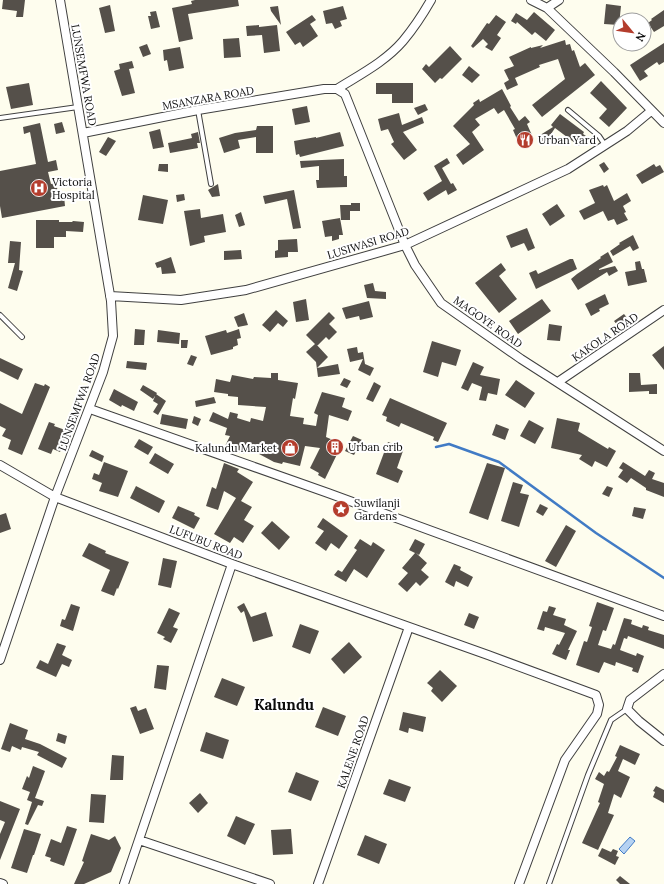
<svg xmlns="http://www.w3.org/2000/svg" width="664" height="884" font-family="Lora,serif">
<style>
.water{fill:#b5d2f2;stroke:#417bc5}
.lines{fill:none;stroke-linecap:round;stroke-linejoin:round}
.stream{stroke:#417bc5;stroke-width:2.5}
.building{fill:#55504a}
.lane-casing{stroke:#404040;stroke-width:6}
.street-casing{stroke:#404040;stroke-width:10}
.lane{stroke:#fff;stroke-width:4}
.street{stroke:#fff;stroke-width:8}
.labels{text-anchor:middle;dominant-baseline:central;stroke-width:4;stroke-linejoin:round;paint-order:stroke}
.street-label{font-size:11px;fill:#0d0d0d;stroke:#fff}
.poi-label{font-size:11px;fill:#0d0d0d;stroke:#fff;text-anchor:start}
.district-label{font-size:15px;font-weight:bold;fill:#0d0d0d;stroke:#fff}
</style>
<rect width="100%" height="100%" fill="#fefdee"/>
<path class="water" d="M630 837 635 841 624 854 619 849Z"/>
<g class="lines">
<path class="stream" d="M436 447 449 444 499 462 596 533 664 578"/>
</g>
<path class="building" d="M3 0H25L23 17H16L17 11 2 9Z
M195 0H238L239 6 188 14 193 39 179 42 172 8 192 4 191 1Z
M606 4 621 6 619 25 604 24Z
M110 5 115 31 105 33 99 8Z
M278 6 281 25 271 11 270 7Z
M343 6 347 19 340 21 342 26 335 29 332 23 326 24 323 11Z
M664 10V26L654 32 648 23 652 20 651 19Z
M156 11 160 27 151 29 148 16H151L150 12Z
M534 12 555 30 546 41 535 32 532 35 517 22 516 24 511 21 516 13 527 20Z
M312 15 316 20 310 24 318 36 303 47 300 42 295 45 286 32Z
M496 15 506 22 497 35 501 38 492 51 485 47 488 44 483 39 473 48 471 46 487 23 489 24Z
M259 25V27L277 25 280 51 264 53 262 35 247 36 246 26Z
M239 38 241 57 224 58 223 39Z
M565 40 566 45 570 44 572 51 574 50 580 67 585 63 595 75 542 117 532 105 565 79 558 59 539 65 540 67 515 78 518 85 507 90 504 83 509 80 504 70 514 66 509 57 531 47V48L543 45 540 48Z
M664 43V62L659 65 657 62 644 71 648 76 640 81 630 65Z
M147 44 151 54 143 57 139 47Z
M450 46 462 59 442 79 440 78 435 83 422 69 426 64 429 67Z
M180 47 184 68 169 71 167 60 164 61 163 50Z
M132 61 134 68 129 69 135 93 122 96 114 71 120 69 119 64Z
M469 66 480 75 472 83 462 75Z
M601 81 627 108 609 127 599 118 607 109 590 93Z
M29 83 33 105 11 109 6 87Z
M376 83H413V103H392V94H376Z
M502 89 511 106 510 107 519 121 525 116 530 122 527 124 534 140 520 146 513 130 515 129 504 110 498 114 494 108 475 119 480 125 472 132 484 150 463 165 456 155 470 144 453 126 474 105 473 103 479 99 480 102Z
M425 104 428 110 418 115 414 108Z
M307 106 310 122 295 125 292 109Z
M399 113 402 125 422 117 424 123 403 132 417 150 404 160 391 144 394 142 388 129 381 131 378 119Z
M560 114 584 132 583 134 586 136 579 146 555 128 549 137 540 143 537 137 553 127 551 125Z
M62 122 65 132 56 134 54 124Z
M40 123 48 162 56 160 58 170 48 172 51 184 56 183 59 197 64 196 65 206 2 218 0 206V171L36 164 30 132 24 134 23 127Z
M257 126H273V153H256V137L238 140 240 148 224 153 219 138 235 133 256 130Z
M160 129 164 147 153 149 149 132Z
M198 132 200 143H197L198 148 170 153 168 143 192 138 191 134Z
M340 132 344 146 300 157 299 154 296 155 294 141 316 137V138Z
M108 137 116 141 106 156 99 152Z
M447 158 450 163 442 168 451 184 453 183 457 190 448 195 446 190 428 201 423 193 442 181 434 166Z
M344 159V176H347V187L317 188 316 180H319V166L301 168 300 161Z
M604 162 609 169 604 173 599 165Z
M159 164H168V172L158 171Z
M654 164 656 167 660 165 664 172 642 184 636 175Z
M218 184 220 196 212 197 208 190Z
M603 185 604 187 607 185 614 201 627 193 631 201 623 206 626 212 624 213 628 220 617 225 614 219 608 221 603 211 584 220 579 211 595 203 589 190Z
M294 190 301 228 293 229 287 199 265 204 263 196Z
M184 194 185 200 177 202 176 195Z
M143 195 168 200 163 224 138 220Z
M351 203H360V211H350V220H341L340 205H351Z
M557 204 565 216 550 226 542 214Z
M200 209 201 218 223 214 226 232 204 236 205 242 190 246 184 211Z
M241 212 245 225 239 227 235 215Z
M340 218 343 235H339V239L332 241V236L325 237 322 221Z
M36 220H59V222H72L73 221 84 222 83 232 66 231V237H54V248H36Z
M527 228 535 248 528 251 524 243 511 248 506 236Z
M633 235 639 248 633 251 630 246 613 256 610 251 620 244 619 243Z
M297 239 298 252H288V257L275 258V251L278 250V240Z
M10 241 21 242 19 270 23 271 17 291 8 288 15 263H8Z
M241 250 242 259 224 260V251Z
M608 252 613 262 599 269V270L615 266 618 271 609 276 607 272 578 290 571 279 577 274 601 258 600 257Z
M171 257 176 273 162 274 161 267 157 268 155 263Z
M570 259H573L577 269 536 289 529 273 536 270 538 274Z
M640 261 642 269H644L647 282 628 286 625 272 636 270 635 262Z
M501 263 506 270 499 276 517 299 499 313 475 283Z
M373 283 375 291 386 292V299L367 298 364 285Z
M605 294 609 304 599 309 600 311 591 316 585 304Z
M306 299 309 320 296 322 293 302Z
M542 299 551 311 518 334 509 321Z
M369 301 373 317 360 320 359 316 346 319 342 308Z
M276 310 288 321 283 327 278 323 270 332 262 325Z
M329 312 335 318 329 324 337 332 329 340 326 337 317 346 316 344 328 357 317 368 338 364 340 374 318 377 316 362 306 352 315 344 306 335Z
M244 313 248 325 238 327 234 317Z
M624 314 628 319 618 326 614 321Z
M549 324 562 326 560 341 547 340Z
M135 329 145 330 144 345H134Z
M239 329 241 338 237 339 238 345 233 347V349L211 355 205 336 226 330 227 333Z
M158 330 180 333 179 344 157 342Z
M181 340H188L187 348H181Z
M432 341 461 350 456 366 442 362 438 377 423 372Z
M664 346V370L652 355Z
M357 347 358 353 363 352 365 364 374 368 370 376 358 370 363 359 350 362 347 349Z
M191 355 197 357 193 366 187 364Z
M0 358 23 369 18 380 0 371Z
M127 361 147 363 146 370 126 368Z
M473 362 484 367 480 375 500 379 497 395 488 393 486 401 479 400 482 387 472 383 468 391 461 388Z
M271 373H278V380L298 383 295 399 293 398 290 416 304 418 303 424 316 426 318 415 314 413 322 392 345 398 342 407 352 411 348 421 329 415 326 437 342 444 325 479 318 475 319 473 310 468 320 448 305 446 300 466 283 462 282 464 274 462 246 447 244 454 234 451 233 453 224 448 230 436 225 435 227 428 209 421 213 412 228 419 230 412 238 414 237 418 250 422 251 418 263 421 266 407 238 405V397L228 396V394L214 392 216 379 230 382 232 375 253 379 254 377 271 378Z
M629 373H640L641 385 657 384V394H649V391L629 392Z
M344 378 351 381 347 388 340 385Z
M516 380 535 393 525 408 505 395Z
M374 382 381 386 373 402 366 399Z
M35 383 44 386 45 384 50 387 22 455 8 449 11 440 2 436 6 429 0 426V403L22 414Z
M143 385 157 393 153 399 140 390Z
M114 389 138 402 134 411 122 405 121 407 109 400Z
M156 394 166 401 158 415 153 412 158 404 153 401Z
M214 397 216 403 196 407 195 401Z
M390 398 447 423 438 442 433 440 434 437 401 423 399 427 386 421 387 417 382 415Z
M162 414 188 419 186 429 160 424Z
M194 416 201 419 198 426 192 423Z
M557 418 580 423 578 431 608 449 609 447 616 451 607 467 595 461 592 467 579 459 582 455 551 448Z
M529 420 544 428 535 444 520 436Z
M49 422 55 424 54 426 68 431 60 452 53 449 51 454 38 449Z
M496 424 509 429 505 440 492 435Z
M353 436 362 440 354 455 345 451Z
M139 439 153 447 148 455 134 447Z
M388 442 404 448 397 468 403 471 398 483 376 474Z
M92 450 104 456 102 462 89 456Z
M155 453 174 464 168 474 149 463Z
M104 462 128 471 118 497 99 491 102 483 92 479 94 473 99 475Z
M623 462 645 476 649 470 655 473 652 479 664 483V497L646 490V488L631 478 627 483 618 477 623 470 619 468Z
M224 463 239 469 237 472 253 482 241 501 252 507 244 520 254 526 243 543 234 537 230 543 214 534 236 498 224 491 218 510 206 506 212 487 216 489Z
M487 463 505 468 488 520 469 513Z
M513 482 523 485 520 493 529 495 519 527 501 521Z
M136 486 165 501 159 513 130 498Z
M607 486 613 488 609 497 602 494Z
M540 504 548 508 543 516 536 512Z
M178 506 195 513 194 515 200 518 194 529 172 518Z
M634 507 646 509 643 519 632 516Z
M6 513 11 529 0 533V515Z
M323 518 348 536 339 549 331 543 326 551 315 543 324 531 317 527Z
M272 521 290 537 279 550 261 533Z
M566 525 576 531 556 567 545 561Z
M360 539 371 546 373 542 385 550 367 578 354 569 346 582 334 575 338 570 342 572 357 550 354 548Z
M415 539 425 544 419 555 416 553 427 563 421 570 429 577 420 586 416 582 407 592 398 584 408 573 402 568 415 553 409 550Z
M89 543 106 551 105 553 129 562 118 589 117 588 114 596 101 591 110 570 82 556Z
M163 558 177 561 171 588 158 585Z
M454 564 461 567 460 570 473 577 468 587 456 581 454 587 445 582Z
M597 602 614 608 606 631 603 630 598 645 611 649 613 644 615 645 624 618 632 620 631 624 642 628 643 625 649 627 648 630 664 635V649L628 636 627 639 624 638 620 650 636 656 637 653 644 656 638 673 632 671 633 668 616 662 615 666 604 662 599 673 576 665 584 641 587 642 592 627 589 626Z
M244 603 251 617 266 612 273 636 253 642 244 611 241 613 237 607Z
M71 604 80 607 73 631 60 626 62 619 65 620Z
M549 606 556 608 553 615 566 619 564 625 577 631 568 650H570L566 660 552 654 557 644 559 645 565 633 545 627 544 631 537 629 543 611 547 612Z
M169 608 180 613 173 627 178 629 171 643 163 639 165 637 157 633Z
M469 613 479 617 474 629 464 625Z
M300 624 319 631 310 654 292 647Z
M349 642 362 657 344 674 331 659Z
M57 643 66 646 62 655 72 660 69 667 62 664 56 677 36 668 40 660 48 664Z
M157 665 169 666 166 690 154 688Z
M440 670 457 686 442 702 431 691 433 688 427 683Z
M222 678 245 687 237 706 214 697Z
M136 706 138 711 146 708 154 729 140 734 130 708Z
M323 707 346 716 338 736 315 727Z
M403 712 426 717 423 732 409 728 408 733 399 730Z
M10 723 28 730 25 739 40 744 67 758 62 768 37 755 39 752 22 747 21 750 12 746 10 752 1 749Z
M206 732 229 740 223 759 200 751Z
M58 733 67 736 65 744 56 741Z
M620 745 640 754 635 765 623 759 618 771 630 777 621 798 614 794 608 813 614 815 598 850 582 843 600 803 598 802 604 784 595 779 599 772 604 776 607 771 609 772 617 757 615 756Z
M112 755 124 756 123 780H110Z
M33 766 45 771 35 798 44 801 42 806 38 805 28 825 25 824 32 802 27 800 30 792 22 789 27 776 29 778Z
M296 772 319 781 311 801 288 792Z
M389 779 411 787 405 802 383 794Z
M656 786 664 790V803L653 797 655 792 653 791Z
M200 793 208 803 198 813 189 803Z
M91 794 106 795 104 823 89 822Z
M0 801 20 809 0 860V834L5 822 0 820Z
M236 816 255 824 245 845 227 836Z
M67 826 77 829 64 866 50 861 51 858 45 856 51 839 61 843Z
M24 829 41 834 34 855H33L27 873 11 868Z
M291 829 293 854 273 855 271 830Z
M91 834 109 840 115 836 121 848 111 872 84 884H74L84 862 82 861Z
M365 835 387 844 379 864 357 855Z
M602 848 611 852 613 849 618 851 616 856 619 857 615 865 598 856Z
M620 876 630 884H620L616 880Z"/>
<g class="lines">
<g class="lane-casing">
<path id="lane" d="M198 110 211 184
M568 110 599 136 605 145
M0 118 78 107
M0 315 22 337
M549 884 588 775 611 720 627 709"/>
</g>
<g class="street-casing">
<path id="street" d="M531 0 547 8 614 72 664 123
M547 8 559 0
M337 89 345 94 349 104 405 245 415 265 441 303 521 359 664 451
M337 89C359 75 385 62 403 41 413 29 423 14 431 0
M83 133 198 110 324 89H337
M110 296 181 300 246 290 405 245 568 169 627 131 651 111
M558 382 664 310
M90 409 328 493 664 616
M0 465 55 497 232 564 488 655 596 695 599 705 597 714 565 760 519 884
M0 660 55 497 103 372 113 336 111 301 60 0
M664 674 630 700 627 709 639 721 664 741
M139 840 270 884
M0 883 3 884
M124 884 232 564
M318 884 409 627"/>
</g>
<use href="#lane" class="lane"/>
<use href="#street" class="street"/>
</g>
<defs>
<g id="restaurant-disc" transform="scale(0.9)"><circle r="9.5" fill="#b43d2d" stroke="#fff"/><path d="M-5-6h1v4h1v-4h1v4h1v-4h1v5L-1.5 .5V6h-2V.5L-5-1ZM5-6V6H3V1.5H1.5Q1.5-4 5-6Z" fill="#fff"/></g>
<g id="hospital-disc" transform="scale(0.9)"><circle r="9.5" fill="#b43d2d" stroke="#fff"/><path d="M-5-5h3v3.5h4V-5h3V5h-3V1.5h-4V5h-3Z" fill="#fff"/></g>
<g id="building-disc" transform="scale(0.9)"><circle r="9.5" fill="#b43d2d" stroke="#fff"/><path d="M-4-6H4V6H1V3H-1V6H-4ZM-2.5-4.3h1.7v1.8h-1.7ZM.8-4.3h1.7v1.8H.8ZM-2.5-1h1.7V.8h-1.7ZM.8-1h1.7V.8H.8Z" fill="#fff"/></g>
<g id="shop-disc" transform="scale(0.9)"><circle r="9.5" fill="#b43d2d" stroke="#fff"/><path d="M-5-2.5h2.3a2.7 3.5 0 0 1 5.4 0H5L5.5 6h-11ZM-1.5-2.5h3a1.5 2.3 0 0 0-3 0Z" fill="#fff"/></g>
<g id="sight-disc" transform="scale(0.9)"><circle r="9.5" fill="#b43d2d" stroke="#fff"/><path d="M0-6L1.8-2.2L6-1.7L2.9 1.2L3.7 5.4L0 3.3L-3.7 5.4L-2.9 1.2L-6-1.7L-1.8-2.2Z" fill="#fff"/></g>
</defs>
<g fill-rule="evenodd">
<use href="#restaurant-disc" x="525" y="140"/>
<use href="#hospital-disc" x="39" y="188"/>
<use href="#building-disc" x="335" y="447"/>
<use href="#shop-disc" x="290" y="448"/>
<use href="#sight-disc" x="341" y="509"/>
</g>
<g class="labels">
<g class="street-label">
<text transform="translate(84 75) rotate(80)">LUNSEMFWA ROAD</text>
<text transform="translate(208 98) rotate(-10)">MSANZARA ROAD</text>
<text transform="translate(368 243) rotate(-17)">LUSIWASI ROAD</text>
<text transform="translate(488 322) rotate(35)">MAGOYE ROAD</text>
<text transform="translate(605 337) rotate(-34)">KAKOLA ROAD</text>
<text transform="translate(79 402) rotate(-70)">LUNSEMFWA ROAD</text>
<text transform="translate(206 542) rotate(21)">LUFUBU ROAD</text>
<text transform="translate(353 752) rotate(-71)">KALENE ROAD</text>
</g>
<g class="poi-label">
<text x="538" y="140">Urban Yard</text>
<text x="52" y="182">Victoria<tspan x="52" dy="13">Hospital</tspan></text>
<text x="348" y="447">Urban crib</text>
<text x="277" y="448" text-anchor="end">Kalundu Market</text>
<text x="354" y="503">Suwilanji<tspan x="354" dy="13">Gardens</tspan></text>
</g>
<g class="district-label">
<text x="284" y="704">Kalundu</text>
</g>
</g>
<g transform="translate(632 32) rotate(119)"><circle r="19" fill="#ffffff" stroke="#9e9e9e"/>
<path d="M0-3L7 15L0 10L-7 15Z" fill="#b43d2d"/>
<text y="-6" font-size="11" font-weight="bold" text-anchor="middle" fill="#0d0d0d">N</text>
</g>
</svg>
